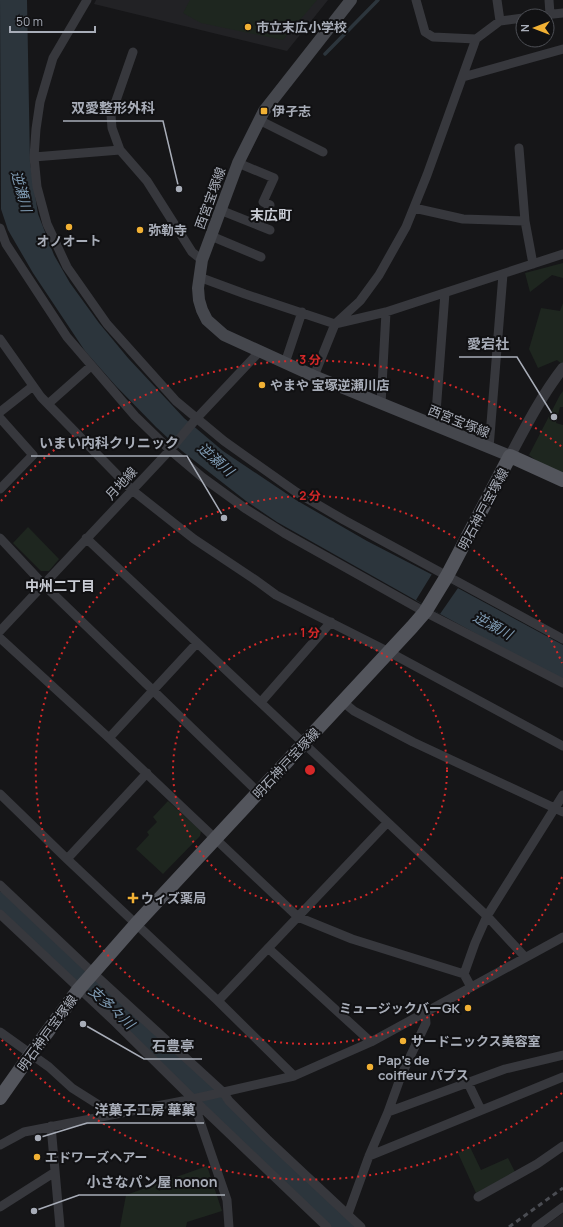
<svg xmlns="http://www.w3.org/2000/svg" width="563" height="1227" font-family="Manrope,'Noto Sans JP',sans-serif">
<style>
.built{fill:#222225}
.green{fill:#1e261f}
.water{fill:#2c353c}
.pier{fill:#161618}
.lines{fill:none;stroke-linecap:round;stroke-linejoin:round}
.stream{stroke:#2c353c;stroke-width:3.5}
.river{stroke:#2c353c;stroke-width:21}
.minor{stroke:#37383d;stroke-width:9}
.tertiary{stroke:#37383d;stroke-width:11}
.secondary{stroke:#45474d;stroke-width:12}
.primary{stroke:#53555c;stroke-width:14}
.rail{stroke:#4a4c52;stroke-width:3;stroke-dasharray:5 4;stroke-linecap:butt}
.ring{fill:none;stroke:#d62828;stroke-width:2;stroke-dasharray:2 4}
.poi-dot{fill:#f2b134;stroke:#111113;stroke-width:1.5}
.labels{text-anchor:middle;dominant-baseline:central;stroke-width:4;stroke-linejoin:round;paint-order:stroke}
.poi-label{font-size:13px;font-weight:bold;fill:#a8adb8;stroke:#111113;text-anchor:start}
.street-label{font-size:13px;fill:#a8adb8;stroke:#111113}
.water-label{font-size:14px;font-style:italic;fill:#7f9bb3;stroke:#111113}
.neighbourhood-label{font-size:14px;font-weight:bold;fill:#c9ccd4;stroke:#111113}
.centre{fill:#d62828;stroke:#111113;stroke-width:2}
.ring-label{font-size:12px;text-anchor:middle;font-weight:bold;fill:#d62828;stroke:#111113;stroke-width:4;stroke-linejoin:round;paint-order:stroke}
.leader{fill:none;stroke:#a8adb8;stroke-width:1.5}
.callout-dot{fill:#a8adb8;stroke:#111113;stroke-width:1.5}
.callout-label{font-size:14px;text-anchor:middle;font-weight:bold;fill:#a8adb8;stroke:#111113;stroke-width:4;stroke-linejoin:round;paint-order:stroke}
</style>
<rect width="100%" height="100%" fill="#161618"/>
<path class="built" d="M96 0H328L287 51 94 4Z
M563 1213V1227H544Z"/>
<path class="green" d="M190 0H317L283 40 201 23 183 13Z
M563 263V278L552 275 530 292 525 273Z
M563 303V365L557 360 538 368 529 349 541 308 560 311Z
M563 391V407H560L556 423 563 425V475L546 468 529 455 560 395Z
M28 527 59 559 49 571H41L13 543Z
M168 801 201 831 200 836 163 874 136 849 149 835 147 832 157 822 153 817Z
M470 1147 481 1170 508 1158 515 1172 476 1193 458 1153Z
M207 1166 222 1211 187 1222 186 1227H120L126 1195Z"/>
<path class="water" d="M0 0H27L30 162 38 214 54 255 70 283 99 323 128 358 184 418 223 451 296 500 367 541 454 586 563 645V680L550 674 440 614 277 522 246 501 182 451 156 427 115 385 85 351 33 273 8 230 1 209Z"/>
<path class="pier" d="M432 574 458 588 440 614 416 600Z"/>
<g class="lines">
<path class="stream" d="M325 54 378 0"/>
<path class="river" d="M0 902 235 1121 346 1227"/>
<path class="minor" d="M87 0 53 58 40 102 36 129 34 157 37 187 47 224 67 267 107 324 176 401 224 441 296 492 344 520 563 639
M416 0 425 32 433 37 476 39
M497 0 500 21
M549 0 550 14
M535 16 563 13
M133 52 111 115 112 128 120 150 147 181 192 252 202 260
M463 77 563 49
M259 120 323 152
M519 148 525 221 533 264
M34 157 120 150
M238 163 274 178 263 202 270 205 260 226
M414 208 463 219 525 221
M220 210 270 230
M0 228 6 244 67 337 135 416 170 450 202 477 246 509 284 533 425 612 563 683
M211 236 261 257
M199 277 245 294 335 324 386 312 563 254
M0 339 41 397 132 490 194 539 254 579 276 595 389 652 563 746
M285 363 302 312
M314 376 335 324 360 301 379 275 406 227 427 175 476 39 500 21 523 18
M48 404 91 366
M381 404 386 312
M0 412 33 386
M0 418 33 455 0 489
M435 426 445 293
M489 448 503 274
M0 538 43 584 259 793
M86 538 487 916 525 957
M0 631 170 450 196 419 260 351
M0 638 109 738 298 917 352 939 464 974 471 987
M261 702 331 622
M343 702 354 711 413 742 563 812
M109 738 197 643
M0 794 67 859 218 1001 294 1076
M67 859 147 773
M0 885 93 973 223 1092 229 1101 267 1139 361 1227
M0 914 115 1022 193 1099 327 1227
M268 948 371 1042
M464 974 475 943 487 916 563 795
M218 1001 387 823
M0 1032 49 1067 72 1088 113 1114
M468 1083 481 1110
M193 1101 227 1200 229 1227
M388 1112 401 1076 426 1023 425 1012
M51 1126 60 1227
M0 1145 24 1132 193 1099 294 1076 371 1042 563 937
M369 1156 563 1077
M478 1197 537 1164 563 1146
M0 1207 55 1172
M348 1214 369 1156 388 1112 505 1069 563 1055
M536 1227 563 1207"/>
<path class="tertiary" d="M510 456C526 426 542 395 563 368"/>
<path class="secondary" d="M351 0 264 111 238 163 202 260 198 288 199 300 202 310 207 320 224 335 314 376 510 456"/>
<path class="primary" d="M0 1098 31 1054 79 989 136 924 412 627 425 612 447 576 510 456 563 480"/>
<path class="rail" d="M509 1227 563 1188"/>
</g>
<g class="ring">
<circle cx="310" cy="770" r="137"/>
<path d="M562 877A274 274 0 1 1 562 663"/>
<path d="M562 1093A410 410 0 0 1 1 1039M1 501A410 410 0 0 1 562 447"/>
</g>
<g class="poi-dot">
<circle cx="248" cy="27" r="4"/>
<rect x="260" y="107" width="8" height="8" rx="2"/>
<circle cx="69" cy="227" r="4"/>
<circle cx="140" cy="230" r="4"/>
<circle cx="262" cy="385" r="4"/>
<path d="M131 892h4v4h4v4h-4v4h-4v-4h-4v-4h4z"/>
<circle cx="468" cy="1008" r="4"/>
<circle cx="403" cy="1041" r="4"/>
<circle cx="370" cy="1067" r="4"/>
<circle cx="37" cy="1157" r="4"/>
</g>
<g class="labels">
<g class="poi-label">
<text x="256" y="27">市立末広小学校</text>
<text x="272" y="111">伊孑志</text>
<text x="148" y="230">弥勒寺</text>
<text x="69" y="241" text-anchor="middle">オノオート</text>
<text x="270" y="385">やまや 宝塚逆瀬川店</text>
<text x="141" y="898">ウィズ薬局</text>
<text x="460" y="1008" text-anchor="end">ミュージックバーGK</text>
<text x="411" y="1041">サードニックス美容室</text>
<text x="378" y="1060">Pap's de<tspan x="378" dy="15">coiffeur パプス</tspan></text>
<text x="45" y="1157">エドワーズヘアー</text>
</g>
<g class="street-label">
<text transform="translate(210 198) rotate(-70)">西宮宝塚線</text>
<text transform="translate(459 421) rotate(22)">西宮宝塚線</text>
<text transform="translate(121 483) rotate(-47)">月地線</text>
<text transform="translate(483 509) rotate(-62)">明石神戸宝塚線</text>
<text transform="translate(286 763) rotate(-47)">明石神戸宝塚線</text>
<text transform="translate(47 1033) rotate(-54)">明石神戸宝塚線</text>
</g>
<g class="water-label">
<text transform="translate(22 191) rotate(75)">逆瀬川</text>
<text transform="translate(216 459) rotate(41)">逆瀬川</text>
<text transform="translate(493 625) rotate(28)">逆瀬川</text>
<text transform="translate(112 1007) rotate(43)">支多々川</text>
</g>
<g class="neighbourhood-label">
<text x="271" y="214">末広町</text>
<text x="60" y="585">中州二丁目</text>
</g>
</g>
<circle cx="310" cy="770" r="6" class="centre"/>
<g class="ring-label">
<text x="310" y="364">3 分</text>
<text x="310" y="500">2 分</text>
<text x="310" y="637">1 分</text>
</g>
<path class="leader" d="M179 189L163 121H63M554 417L517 357H459M224 518L187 456H31M83 1024L144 1059H202M38 1138L87 1123H204M34 1211L79 1195H225"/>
<g class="callout-dot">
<circle cx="179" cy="189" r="4"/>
<circle cx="554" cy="417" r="4"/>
<circle cx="224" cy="518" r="4"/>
<circle cx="83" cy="1024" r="4"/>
<circle cx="38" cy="1138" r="4"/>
<circle cx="34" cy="1211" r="4"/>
</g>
<g class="callout-label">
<text x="113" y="113">双愛整形外科</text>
<text x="488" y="349">愛宕社</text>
<text x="109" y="448">いまい内科クリニック</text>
<text x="173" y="1051">石豊亭</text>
<text x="145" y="1115">洋菓子工房 華菓</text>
<text x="152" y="1187">小さなパン屋 nonon</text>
</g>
<g transform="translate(535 28) rotate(270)"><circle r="19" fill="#111113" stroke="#4d4f55"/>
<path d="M0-3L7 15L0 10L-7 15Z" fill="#f2b134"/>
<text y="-6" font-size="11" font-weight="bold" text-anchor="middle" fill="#a8adb8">N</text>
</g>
<path d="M10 26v6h85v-6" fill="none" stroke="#a8adb8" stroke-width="2"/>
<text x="16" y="26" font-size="12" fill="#a8adb8" stroke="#111113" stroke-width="3" paint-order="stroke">50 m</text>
</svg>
